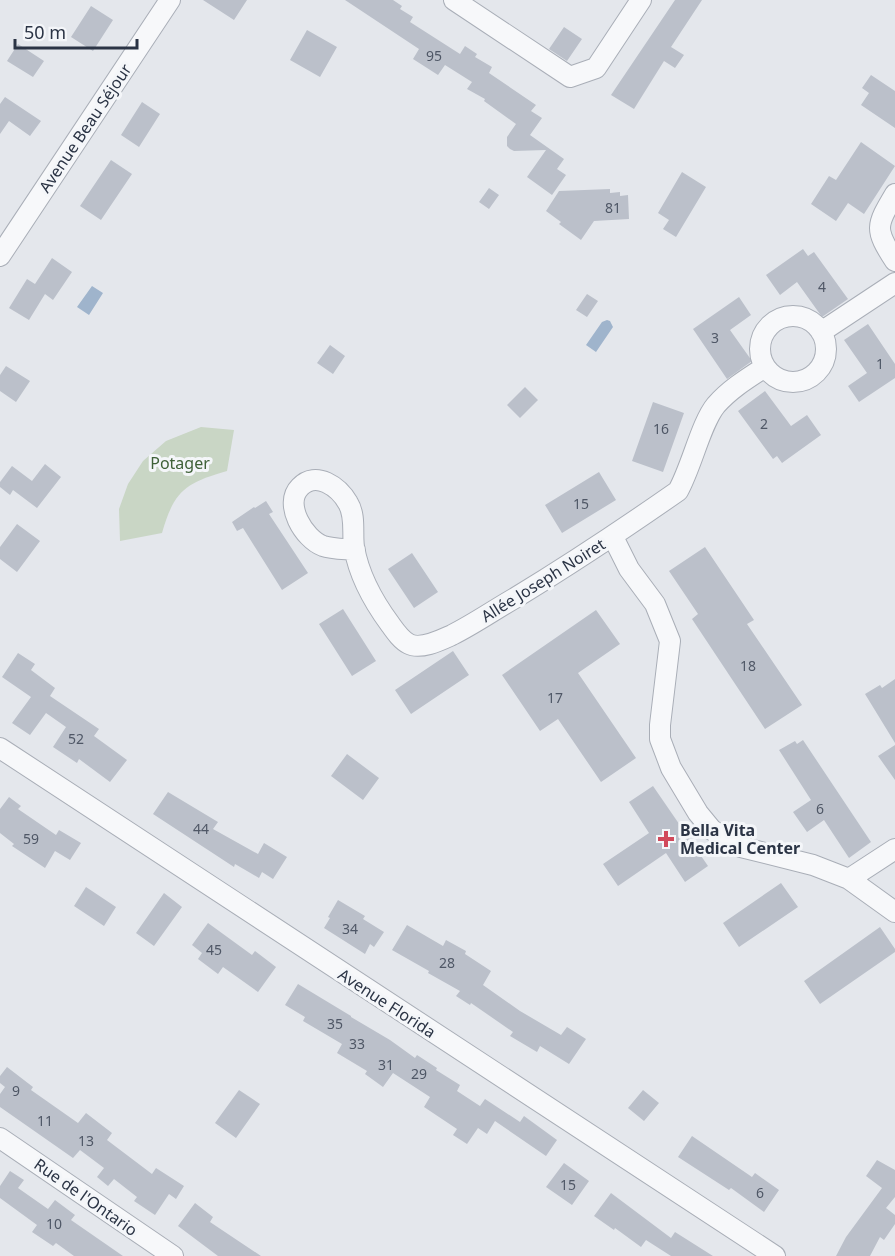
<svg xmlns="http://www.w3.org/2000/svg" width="895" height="1256" font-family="'Noto Sans',sans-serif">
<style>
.green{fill:#c9d6c5}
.water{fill:#9fb4cc}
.building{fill:#bbc0ca}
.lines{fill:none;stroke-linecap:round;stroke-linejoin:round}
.minor-casing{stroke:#a9aeb7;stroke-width:22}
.minor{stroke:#f7f8fa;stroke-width:20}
.poi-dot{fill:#d1495b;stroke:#f4f6f9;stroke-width:2}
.labels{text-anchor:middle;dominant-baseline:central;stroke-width:6;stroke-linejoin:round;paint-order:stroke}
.number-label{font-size:14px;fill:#4f5766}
.street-label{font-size:16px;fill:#2b3445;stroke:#f4f6f9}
.park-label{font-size:16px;fill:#3f6138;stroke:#f4f6f9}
.poi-label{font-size:16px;font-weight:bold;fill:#2b3445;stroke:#f4f6f9;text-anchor:start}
</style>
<rect width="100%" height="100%" fill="#e4e7ec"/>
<path class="green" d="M201 427 234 430 227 471C185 483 174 491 162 533L120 541 119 509 128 484 143 461 166 441Z"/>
<path class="water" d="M92 286 103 293 89 315 77 307Z
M607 320 610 321 613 327 596 352 586 345 602 322Z"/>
<path class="building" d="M203 0H247L234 20Z
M345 0H393L402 6 400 9 413 17 410 22 460 54 465 46 477 54 475 57 492 67 489 73 536 105 531 111 542 118 530 135 564 159 557 169 566 175 552 195 527 177 546 150 514 151 510 149 507 146V137L516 124 484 101 485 99 467 89 472 82 445 65 438 75 413 59 419 49Z
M675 0H702L671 47 684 55 675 68 664 61 634 109 611 95Z
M91 6 113 20 93 51 71 37Z
M564 27 582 39 567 61 549 49Z
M307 30 337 47 320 77 290 60Z
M18 44 44 61 33 77 7 61Z
M871 75 895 91V128L861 105 869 93 862 88Z
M5 97 41 121 30 136 9 121 0 134V104Z
M142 102 160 114 139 147 121 135Z
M861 142 895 166 864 214 848 203 836 221 811 204 829 176 836 180Z
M111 160 132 174 101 220 80 206Z
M682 172 706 187 676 237 663 229 669 220 658 213Z
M489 188 499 195 489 209 479 202Z
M610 189V193L620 192V196L628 195 629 219 594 221 581 240 559 224 561 222 546 211 559 191Z
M803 249 808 256 814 252 848 299 822 317 797 282 780 295 766 275Z
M52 258 72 272 53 300 45 294 29 320 9 308 27 279 35 284Z
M587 294 598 301 587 317 576 310Z
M739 297 751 315 730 330 752 361 727 379 693 329Z
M868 324 895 364V378L859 402 848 386 867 373 844 340Z
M330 345 345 356 333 374 317 363Z
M6 366 30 381 16 402 0 391V375Z
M525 387 538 400 520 418 507 405Z
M765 391 791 426 807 415 821 435 782 463 777 456 773 459 738 411Z
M653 402 684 413 663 472 632 461Z
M45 464 61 477 37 508 13 490 10 495 0 487V482L12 466 32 481Z
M599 472 616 500 562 533 545 505Z
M266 501 273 512 269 514 308 573 282 590 243 528 237 531 232 522 254 507 255 508Z
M17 524 40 541 17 572 0 559V547Z
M705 547 754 620 747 624 802 705 765 729 692 619 698 614 669 571Z
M412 553 438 592 414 608 388 569Z
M343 609 376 661 352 676 319 624Z
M596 610 620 644 578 673 636 758 601 782 558 719 540 731 502 675Z
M453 651 469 675 411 714 395 690Z
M18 653 35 664 31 670 55 688 50 696 99 729 94 736 127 760 110 782 79 759 77 763 53 747 66 727 46 713 30 735 12 723 31 697 2 677Z
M895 679V743L865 694 880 685 882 688Z
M803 740 871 842 849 858 824 820 807 832 793 812 811 800 779 750 795 741 797 744Z
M895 745V780L878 756Z
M347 754 379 778 363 800 331 776Z
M653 786 708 866 685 882 666 853 618 886 603 864 649 833 629 802Z
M168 792 218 822 213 829 258 854 264 843 287 857 273 879 262 872 259 878 235 864 234 867 153 814Z
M9 797 21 806 18 809 56 835 59 830 81 843 70 860 55 851 45 868 12 846 14 844 0 833V809Z
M781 883 798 907 739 947 723 923Z
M86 887 116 907 104 926 74 906Z
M164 893 182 907 154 946 136 933Z
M338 900 365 916 363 919 384 932 374 947 370 944 365 954 324 928 330 918 328 917Z
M208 923 252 955 255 951 276 967 258 992 223 967 218 974 198 959 202 953 192 945Z
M407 925 443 946 446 940 466 951 465 954 491 971 483 985 520 1011 561 1035 567 1027 586 1039 569 1064 540 1046 537 1052 510 1036 513 1032 471 1003 470 1005 456 996 460 991 428 973 429 971 392 950Z
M880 927 895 949V952L820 1004 804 981Z
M298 984 351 1016V1017L390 1040 415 1058 417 1055 437 1068 436 1070 460 1085 457 1091 480 1106 485 1099 520 1122 524 1116 557 1140 546 1156 495 1121 487 1134 478 1128 467 1144 453 1135 457 1129 424 1107 430 1097 393 1073 383 1087 365 1074 367 1071 337 1053 342 1044 303 1021 305 1017 285 1005Z
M7 1067 33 1087 31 1090 78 1123 86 1113 112 1133 107 1140 152 1174 156 1168 184 1186 176 1199 169 1194 155 1215 134 1201 137 1197 114 1179 108 1186 97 1177 104 1168 80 1150 73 1158 0 1107V1094L5 1087 0 1083V1076Z
M239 1090 260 1104 236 1138 215 1123Z
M643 1090 659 1103 644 1121 628 1108Z
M692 1136 752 1177 755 1173 779 1190 764 1212 731 1188 729 1190 678 1157Z
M877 1160 895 1170V1197L886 1208 895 1215V1224L884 1240 880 1237 870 1256H836L846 1237 882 1188 866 1176Z
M564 1163 589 1181 572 1205 546 1187Z
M10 1171 24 1180 18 1188 48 1209 55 1200 75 1215 71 1220 123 1256H74L56 1243 53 1246 32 1232 37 1225 0 1198V1186Z
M611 1193 671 1238 675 1232 713 1256H671L646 1240 641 1247 615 1228 614 1230 594 1216Z
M195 1203 213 1217 210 1222 261 1256H218L178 1226Z"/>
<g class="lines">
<g class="minor-casing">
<path id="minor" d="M454 0 570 77 596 68 641 0
M895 194C876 226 874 229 895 261
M0 256 170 0
M760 349a33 33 0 1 1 66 0a33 33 0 1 1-66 0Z
M821 332 895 283
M613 537 629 569 655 604 670 641 660 725V739L671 768 698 813 712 830 741 847 813 865 849 879 895 912
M355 550C345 549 332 549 323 546 304 539 283 504 300 487 316 470 339 487 348 503 356 516 352 533 354 547 359 576 373 601 390 624 395 631 401 640 409 644 421 650 441 640 452 635 474 624 494 610 515 598 571 564 625 528 678 491 692 466 701 423 716 405 730 389 748 378 765 367
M0 748 775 1256
M849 879 895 849
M0 1138 173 1256"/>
</g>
<use href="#minor" class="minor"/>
</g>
<path class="poi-dot" d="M663 830h6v6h6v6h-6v6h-6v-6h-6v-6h6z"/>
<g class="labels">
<g class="number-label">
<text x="434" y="55">95</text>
<text x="613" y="207">81</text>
<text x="822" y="286">4</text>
<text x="715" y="337">3</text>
<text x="880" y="363">1</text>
<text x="764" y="423">2</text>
<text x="661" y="428">16</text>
<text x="581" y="503">15</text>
<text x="748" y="665">18</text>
<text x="555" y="697">17</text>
<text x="76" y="738">52</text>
<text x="820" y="808">6</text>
<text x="201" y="828">44</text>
<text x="31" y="838">59</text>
<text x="350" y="928">34</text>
<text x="214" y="949">45</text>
<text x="447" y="962">28</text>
<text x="335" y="1023">35</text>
<text x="357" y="1043">33</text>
<text x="386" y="1064">31</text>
<text x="419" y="1073">29</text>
<text x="16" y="1090">9</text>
<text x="45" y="1120">11</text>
<text x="86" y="1140">13</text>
<text x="568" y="1184">15</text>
<text x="760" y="1192">6</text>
<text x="54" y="1223">10</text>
</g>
<g class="street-label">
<text transform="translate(85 128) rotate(-56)">Avenue Beau Séjour</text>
<text transform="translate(543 580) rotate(-32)">Allée Joseph Noiret</text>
<text transform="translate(387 1003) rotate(33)">Avenue Florida</text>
<text transform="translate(86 1197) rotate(35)">Rue de l'Ontario</text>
</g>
<g class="park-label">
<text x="180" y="463">Potager</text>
</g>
<g class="poi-label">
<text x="680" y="830">Bella Vita<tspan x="680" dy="18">Medical Center</tspan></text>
</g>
</g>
<path d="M15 39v9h122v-9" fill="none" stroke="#2b3445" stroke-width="3"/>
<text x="24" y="39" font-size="18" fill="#2b3445" stroke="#f4f6f9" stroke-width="4.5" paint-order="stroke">50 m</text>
</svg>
